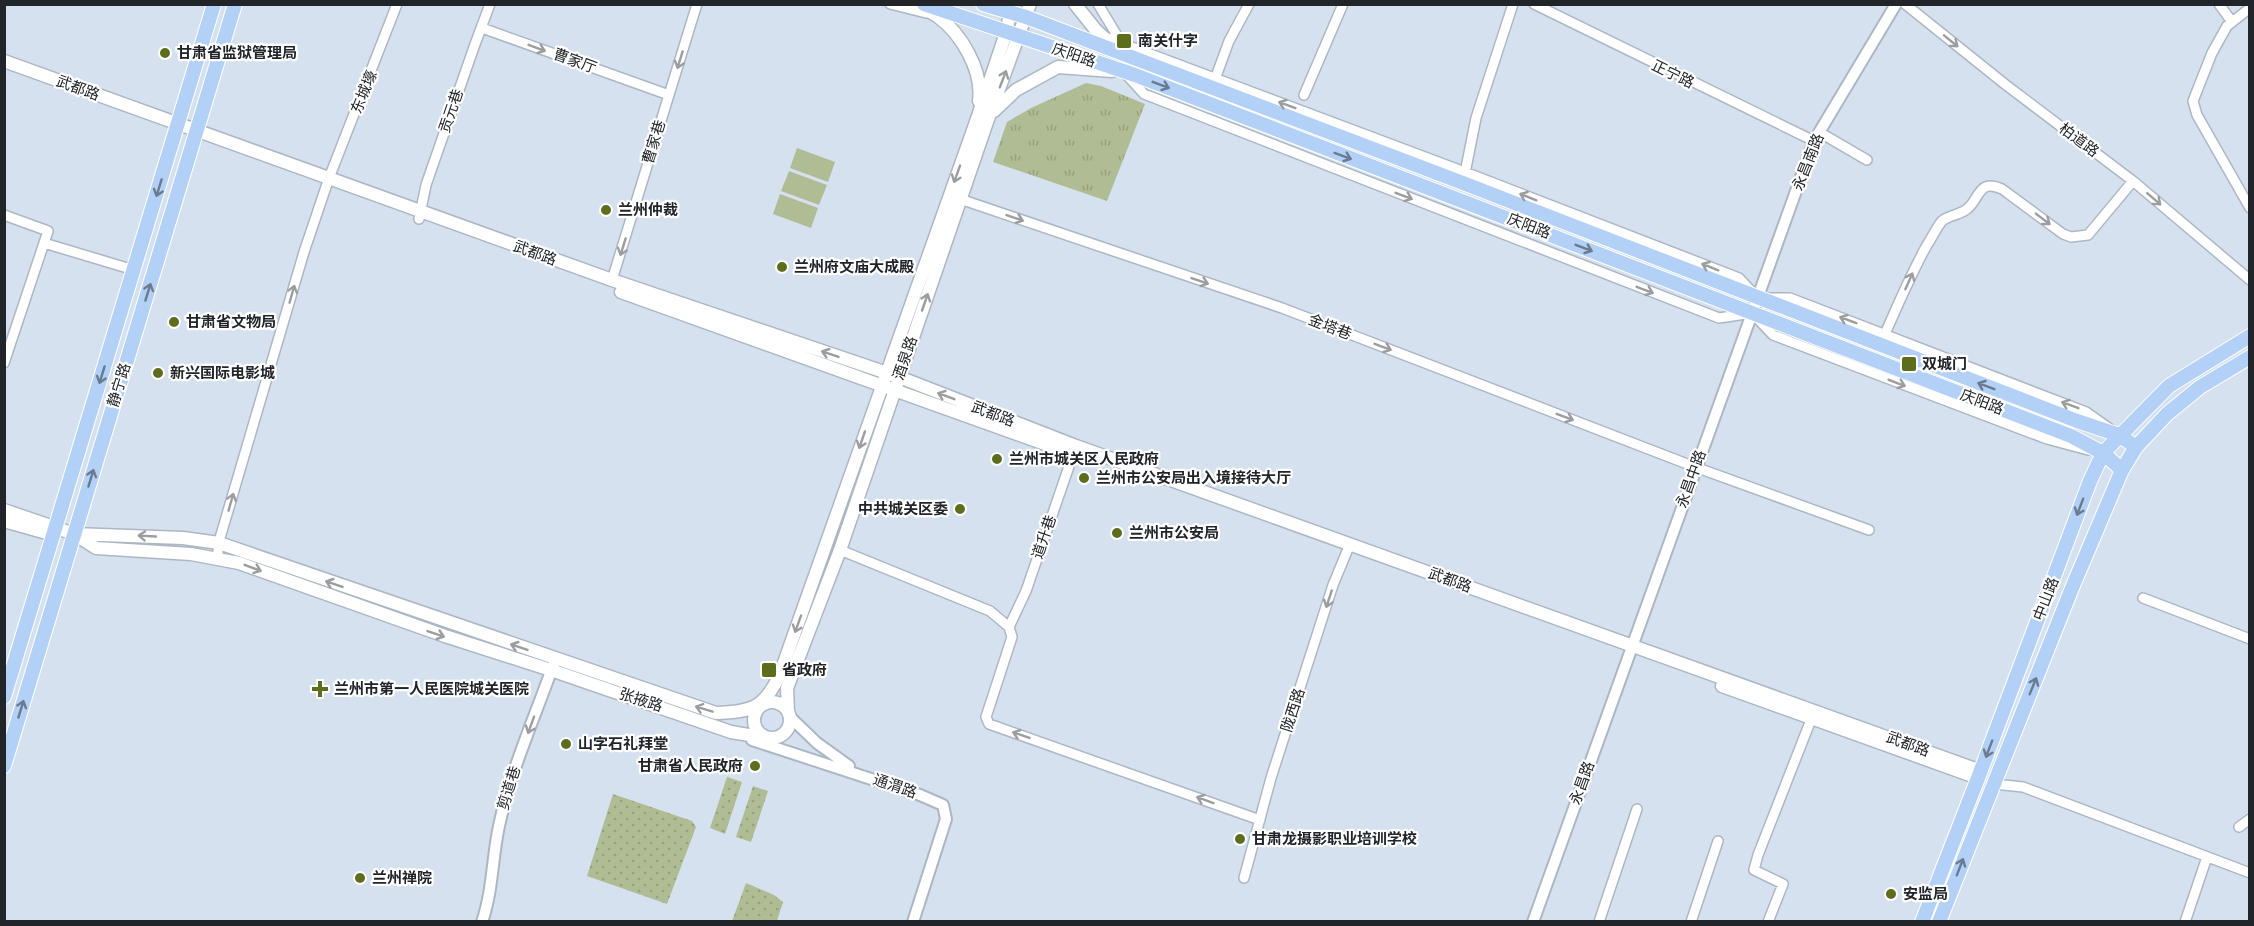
<svg xmlns="http://www.w3.org/2000/svg" width="2254" height="926" font-family="'DM Sans','Noto Sans SC',sans-serif">
<style>
.grass{fill:url(#grass-dots)}
.park{fill:url(#park-tufts)}
.pitch{fill:#b0bc93}
.lines{fill:none;stroke-linecap:round;stroke-linejoin:round}
.minor-casing{stroke:#acb7c4;stroke-width:12}
.tertiary-casing{stroke:#acb7c4;stroke-width:14}
.secondary-casing{stroke:#acb7c4;stroke-width:15}
.primary-casing{stroke:#fff;stroke-width:16}
.minor{stroke:#fff;stroke-width:9}
.tertiary{stroke:#fff;stroke-width:10}
.secondary{stroke:#fff;stroke-width:12}
.primary{stroke:#b3d1f6;stroke-width:14}
.oneway{stroke:#9b9d9f}
.oneway2{stroke:#6a7b90}
.poi-dot{fill:#5c6e1c;stroke:#fff;stroke-width:2}
.labels{text-anchor:middle;dominant-baseline:central;stroke-width:4.5;stroke-linejoin:round;paint-order:stroke}
.poi-label{font-size:15px;font-weight:bold;fill:#21252a;stroke:#fff;text-anchor:start}
.street-label{font-size:15px;fill:#21252a;stroke:#fff}
</style>
<defs>
<pattern id="grass-dots" width="8" height="8" patternUnits="userSpaceOnUse" patternTransform="scale(1.5)"><rect width="8" height="8" fill="#b0bc93"/><path d="M2 2h.1M6 6h.1" fill="none" stroke="#97a17f" stroke-width="1.8" stroke-linecap="round"/></pattern>
<pattern id="park-tufts" width="24" height="20" patternUnits="userSpaceOnUse" patternTransform="scale(1.5)"><rect width="24" height="20" fill="#b0bc93"/><path d="M3 7l-1-3M5 7V3M7 7l1-3M15 17l-1-3M17 17v-4M19 17l1-3" fill="none" stroke="#97a17f"/></pattern>
</defs>
<rect width="100%" height="100%" fill="#d6e1ef"/>
<path class="grass" d="M727 777 742 782 725 834 710 828Z
M753 786 768 791 751 842 736 837Z
M613 794 692 821 696 827 667 904 587 876Z
M746 883 774 895 783 902 777 921H732Z"/>
<path class="park" d="M1086 83 1101 86 1145 104 1107 201 993 162 1007 122 1031 108Z"/>
<path class="pitch" d="M797 148 835 162 828 182 790 168Z
M789 171 827 185 819 205 781 191Z
M780 194 818 208 811 228 773 214Z"/>
<g class="lines">
<g class="minor-casing">
<path id="minor" d="M890 4 926 13
M1098 4 1121 42
M1534 4 1814 141
M1905 4 2006 85 2133 181 2250 280
M2219 4 2232 22
M2250 8 2227 26 2212 53 2193 101 2197 115 2250 208
M482 28 669 95
M1105 37 1465 172 1739 278 1754 294
M1125 73 1144 94 1719 318 1752 313 1773 335 2047 439 2088 450
M1214 82 1229 41 1249 4
M1304 95 1343 4
M1819 132 1867 160
M1464 178 1476 118 1513 4
M960 199 1282 308 1695 467 1869 530
M4 215 48 231 44 243
M419 219 426 185 474 47 490 4
M612 280 697 4
M1766 298H1790L2086 412 2110 429
M1885 334C1898 304 1911 274 1927 245 1932 238 1936 228 1942 221 1949 215 1960 215 1967 209 1980 199 1978 178 2002 189L2063 234 2071 237 2088 235 2133 181
M4 363 44 243 134 270
M840 550 990 611 1009 627 1012 637 986 717 989 724 1260 820
M217 558 220 538 304 252 329 178 397 4
M2143 598 2250 639
M1009 627 1026 591 1075 449
M1994 784 2023 787 2250 873
M2239 827 2250 819
M1244 878 1271 778 1333 585 1350 544
M1599 922 1637 809
M1691 922 1718 841
M1768 922 1783 884 1754 870 1758 855 1814 712
M2185 922 2207 857"/>
</g>
<g class="tertiary-casing">
<path id="tertiary" d="M790 717 817 743 849 766
M752 740 920 795 943 805 946 819 913 922
M482 922C493 890 492 858 499 826 511 769 535 717 554 663
M1533 922 1814 141 1896 4"/>
</g>
<g class="secondary-casing">
<path id="secondary" d="M916 4C923 8 930 12 937 16 961 33 983 70 979 101
M1075 4 1095 29 1119 52
M4 61 612 280 899 377 1076 446 1981 771
M994 111 1016 90 1058 67 1112 71
M621 292 1073 454
M4 510 74 534 96 548 191 554 239 563 445 636 551 670 731 732 767 738
M4 521 43 532 52 529
M74 534 183 538 219 543 716 713C753 712 765 707 780 674L977 119 1006 33 1012 4
M1722 686 1978 778
M754 720a18 18 0 1 1 36 0a18 18 0 1 1-36 0Z
M788 712 787 688 840 550 987 122 1030 4"/>
</g>
<g class="primary-casing">
<path id="primary" d="M924 4 1135 75 2071 436 2103 453 2122 470
M983 4 1026 17 1463 183 2077 421 2119 435 2136 447
M4 697 214 4
M4 766 235 4
M1922 922 1978 778 2090 481 2103 453 2169 386 2250 336
M1939 922 2072 588 2122 470 2136 447 2167 414 2200 387 2250 357"/>
</g>
<use href="#minor" class="minor"/>
<use href="#tertiary" class="tertiary"/>
<use href="#secondary" class="secondary"/>
<use href="#primary" class="primary"/>
</g>
<defs><path id="oneway-shaft" d="M-6 0H5M1.5-3L5.5 0L1.5 3" fill="none" stroke-width="1.6" stroke-linecap="round" stroke-linejoin="round" transform="scale(1.5)"/></defs>
<g class="oneway">
<use href="#oneway-shaft" transform="translate(1951 41) rotate(39)"/>
<use href="#oneway-shaft" transform="translate(537 48) rotate(20)"/>
<use href="#oneway-shaft" transform="translate(680 60) rotate(107)"/>
<use href="#oneway-shaft" transform="translate(1003 79) rotate(-69)"/>
<use href="#oneway-shaft" transform="translate(1287 105) rotate(-160)"/>
<use href="#oneway-shaft" transform="translate(957 174) rotate(110)"/>
<use href="#oneway-shaft" transform="translate(1404 196) rotate(21)"/>
<use href="#oneway-shaft" transform="translate(1528 197) rotate(-158)"/>
<use href="#oneway-shaft" transform="translate(2154 199) rotate(41)"/>
<use href="#oneway-shaft" transform="translate(1015 218) rotate(19)"/>
<use href="#oneway-shaft" transform="translate(2043 219) rotate(37)"/>
<use href="#oneway-shaft" transform="translate(623 247) rotate(107)"/>
<use href="#oneway-shaft" transform="translate(1710 267) rotate(-158)"/>
<use href="#oneway-shaft" transform="translate(1200 281) rotate(19)"/>
<use href="#oneway-shaft" transform="translate(1909 281) rotate(-66)"/>
<use href="#oneway-shaft" transform="translate(1645 290) rotate(21)"/>
<use href="#oneway-shaft" transform="translate(292 294) rotate(-74)"/>
<use href="#oneway-shaft" transform="translate(925 302) rotate(-71)"/>
<use href="#oneway-shaft" transform="translate(1848 320) rotate(-159)"/>
<use href="#oneway-shaft" transform="translate(1383 347) rotate(21)"/>
<use href="#oneway-shaft" transform="translate(830 354) rotate(-161)"/>
<use href="#oneway-shaft" transform="translate(1897 383) rotate(21)"/>
<use href="#oneway-shaft" transform="translate(946 396) rotate(-159)"/>
<use href="#oneway-shaft" transform="translate(2070 405) rotate(-159)"/>
<use href="#oneway-shaft" transform="translate(1565 417) rotate(21)"/>
<use href="#oneway-shaft" transform="translate(862 440) rotate(109)"/>
<use href="#oneway-shaft" transform="translate(231 502) rotate(-74)"/>
<use href="#oneway-shaft" transform="translate(147 536) rotate(-177)"/>
<use href="#oneway-shaft" transform="translate(253 568) rotate(21)"/>
<use href="#oneway-shaft" transform="translate(334 584) rotate(-161)"/>
<use href="#oneway-shaft" transform="translate(1329 599) rotate(108)"/>
<use href="#oneway-shaft" transform="translate(798 624) rotate(110)"/>
<use href="#oneway-shaft" transform="translate(436 634) rotate(19)"/>
<use href="#oneway-shaft" transform="translate(519 647) rotate(-161)"/>
<use href="#oneway-shaft" transform="translate(704 709) rotate(-163)"/>
<use href="#oneway-shaft" transform="translate(531 725) rotate(110)"/>
<use href="#oneway-shaft" transform="translate(1021 735) rotate(-161)"/>
<use href="#oneway-shaft" transform="translate(1205 800) rotate(-160)"/>
</g>
<g class="oneway2">
<use href="#oneway-shaft" transform="translate(1161 85) rotate(21)"/>
<use href="#oneway-shaft" transform="translate(1343 156) rotate(20)"/>
<use href="#oneway-shaft" transform="translate(159 188) rotate(107)"/>
<use href="#oneway-shaft" transform="translate(1584 248) rotate(21)"/>
<use href="#oneway-shaft" transform="translate(148 292) rotate(-73)"/>
<use href="#oneway-shaft" transform="translate(102 375) rotate(107)"/>
<use href="#oneway-shaft" transform="translate(1986 386) rotate(-159)"/>
<use href="#oneway-shaft" transform="translate(91 478) rotate(-73)"/>
<use href="#oneway-shaft" transform="translate(2080 507) rotate(111)"/>
<use href="#oneway-shaft" transform="translate(2033 686) rotate(-68)"/>
<use href="#oneway-shaft" transform="translate(21 709) rotate(-73)"/>
<use href="#oneway-shaft" transform="translate(1989 749) rotate(111)"/>
<use href="#oneway-shaft" transform="translate(1960 867) rotate(-69)"/>
</g>
<g class="poi-dot">
<rect x="1116" y="33" width="16" height="16" rx="3"/>
<circle cx="165" cy="53" r="6"/>
<circle cx="606" cy="210" r="6"/>
<circle cx="782" cy="267" r="6"/>
<circle cx="174" cy="322" r="6"/>
<rect x="1901" y="356" width="16" height="16" rx="3"/>
<circle cx="158" cy="373" r="6"/>
<circle cx="997" cy="459" r="6"/>
<circle cx="1084" cy="478" r="6"/>
<circle cx="960" cy="509" r="6"/>
<circle cx="1117" cy="533" r="6"/>
<rect x="761" y="662" width="16" height="16" rx="3"/>
<path d="M317 680h6v6h6v6h-6v6h-6v-6h-6v-6h6z"/>
<circle cx="566" cy="744" r="6"/>
<circle cx="755" cy="766" r="6"/>
<circle cx="1240" cy="839" r="6"/>
<circle cx="360" cy="878" r="6"/>
<circle cx="1891" cy="894" r="6"/>
</g>
<g class="labels">
<g class="poi-label">
<text x="1138" y="41">南关什字</text>
<text x="177" y="53">甘肃省监狱管理局</text>
<text x="618" y="210">兰州仲裁</text>
<text x="794" y="267">兰州府文庙大成殿</text>
<text x="186" y="322">甘肃省文物局</text>
<text x="1922" y="364">双城门</text>
<text x="170" y="373">新兴国际电影城</text>
<text x="1009" y="459">兰州市城关区人民政府</text>
<text x="1096" y="478">兰州市公安局出入境接待大厅</text>
<text x="948" y="509" text-anchor="end">中共城关区委</text>
<text x="1129" y="533">兰州市公安局</text>
<text x="782" y="670">省政府</text>
<text x="334" y="689">兰州市第一人民医院城关医院</text>
<text x="578" y="744">山字石礼拜堂</text>
<text x="743" y="766" text-anchor="end">甘肃省人民政府</text>
<text x="1252" y="839">甘肃龙摄影职业培训学校</text>
<text x="372" y="878">兰州禅院</text>
<text x="1903" y="894">安监局</text>
</g>
<g class="street-label">
<text transform="translate(1074 55) rotate(19)">庆阳路</text>
<text transform="translate(575 61) rotate(20)">曹家厅</text>
<text transform="translate(1673 74) rotate(26)">正宁路</text>
<text transform="translate(78 88) rotate(20)">武都路</text>
<text transform="translate(364 92) rotate(-68)">东城壕</text>
<text transform="translate(451 111) rotate(-71)">贡元巷</text>
<text transform="translate(2079 140) rotate(37)">柏道路</text>
<text transform="translate(654 142) rotate(-73)">曹家巷</text>
<text transform="translate(1808 162) rotate(-68)">永昌南路</text>
<text transform="translate(1529 226) rotate(21)">庆阳路</text>
<text transform="translate(535 253) rotate(20)">武都路</text>
<text transform="translate(1330 327) rotate(21)">金塔巷</text>
<text transform="translate(905 358) rotate(-71)">酒泉路</text>
<text transform="translate(119 385) rotate(-73)">静宁路</text>
<text transform="translate(1982 402) rotate(21)">庆阳路</text>
<text transform="translate(993 414) rotate(21)">武都路</text>
<text transform="translate(1691 479) rotate(-70)">永昌中路</text>
<text transform="translate(1044 537) rotate(-71)">道升巷</text>
<text transform="translate(1450 580) rotate(20)">武都路</text>
<text transform="translate(2046 599) rotate(-69)">中山路</text>
<text transform="translate(641 700) rotate(18)">张掖路</text>
<text transform="translate(1293 710) rotate(-72)">陇西路</text>
<text transform="translate(1908 744) rotate(20)">武都路</text>
<text transform="translate(1582 783) rotate(-70)">永昌路</text>
<text transform="translate(895 786) rotate(19)">通渭路</text>
<text transform="translate(509 788) rotate(-73)">剪道巷</text>
</g>
</g>
<rect width="2254" height="926" fill="none" stroke="#21252a" stroke-width="12"/>
</svg>
